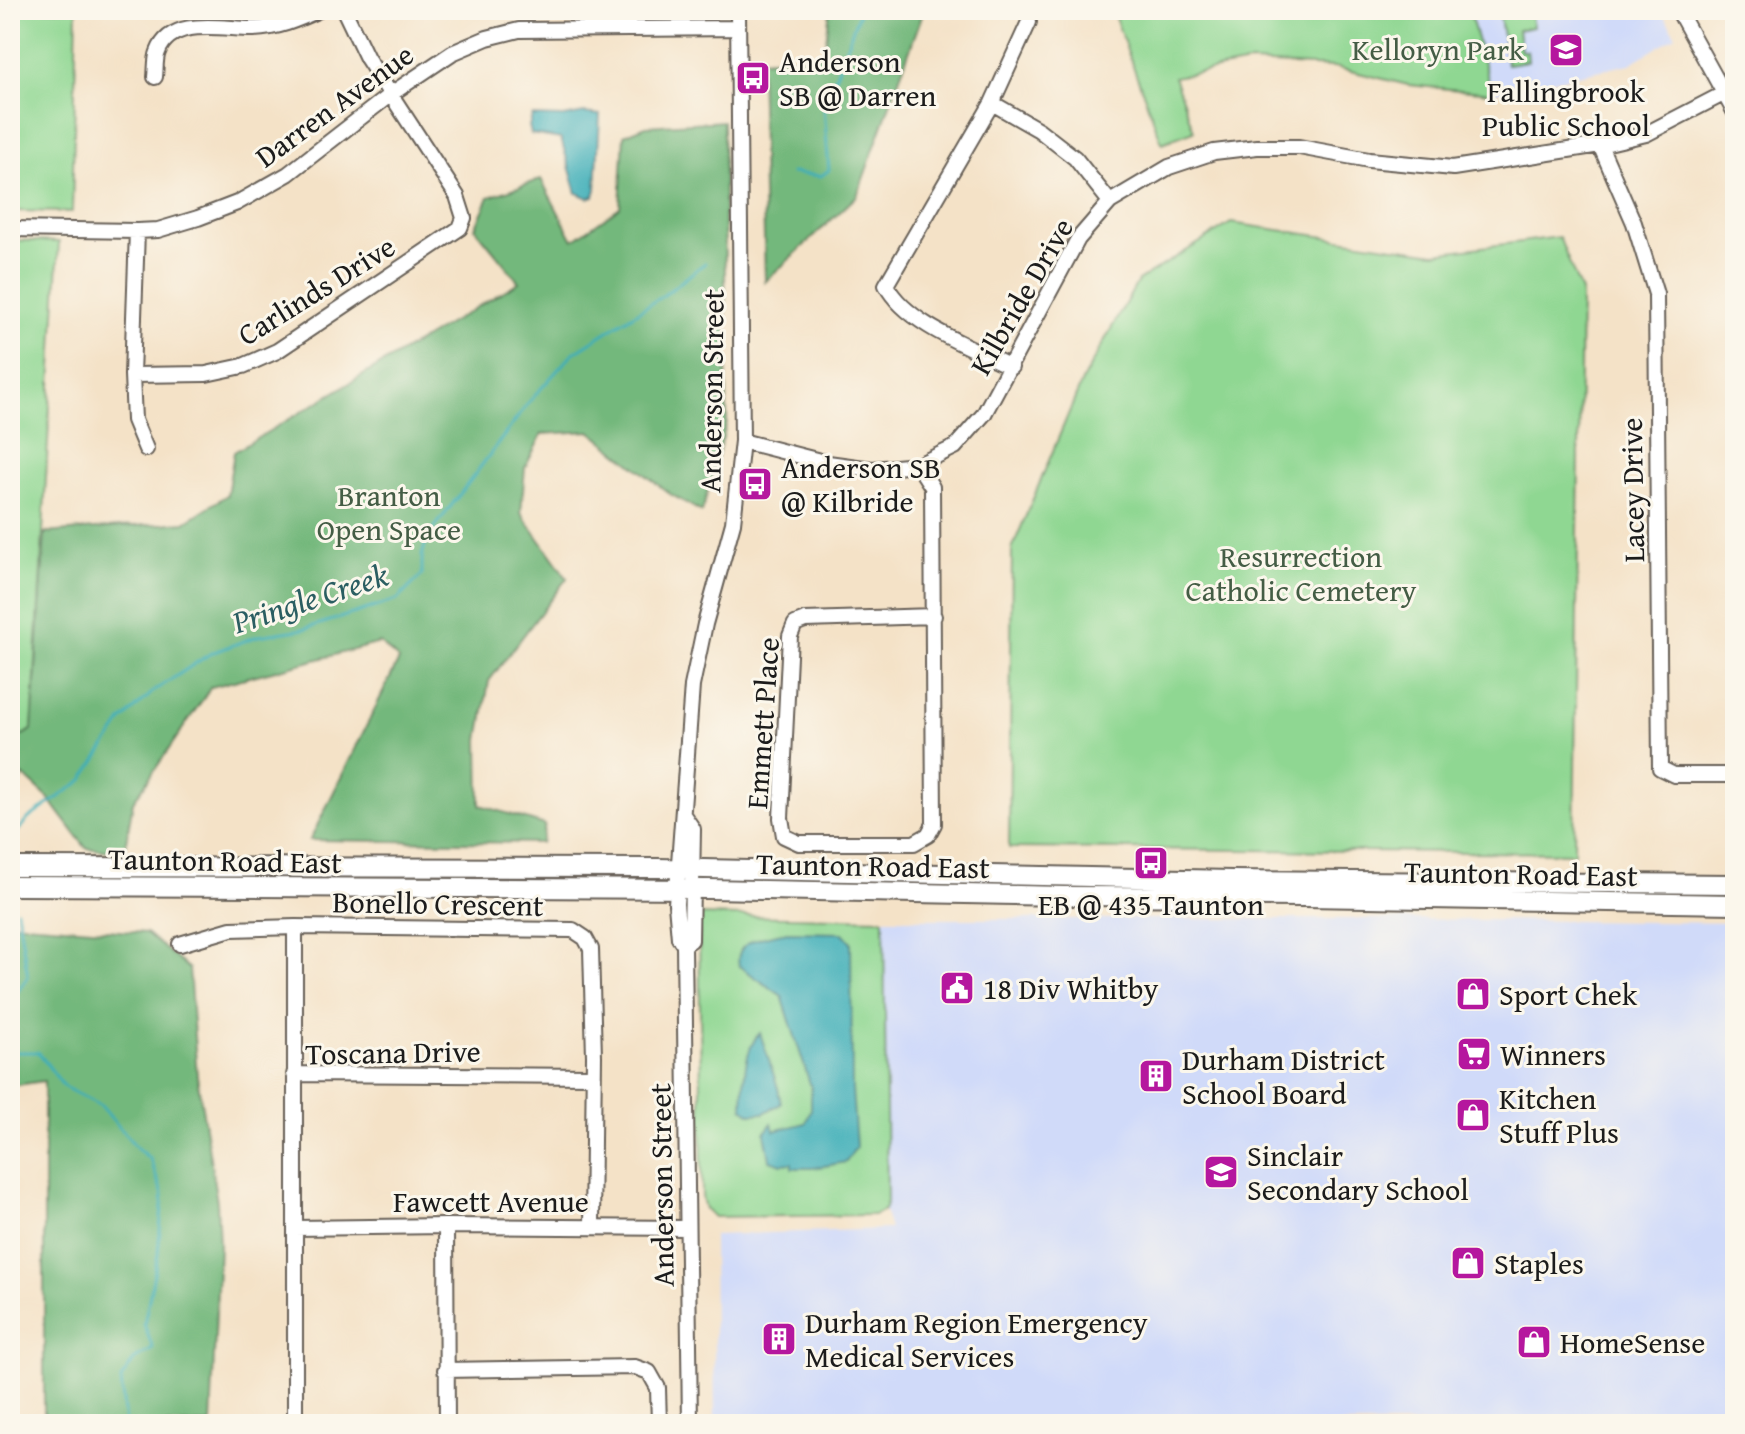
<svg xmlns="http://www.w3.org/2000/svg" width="1745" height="1434" font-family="'Gentium Book Plus',serif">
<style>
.built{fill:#d0daf9}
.green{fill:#8fd792;stroke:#567a57;stroke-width:2}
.forest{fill:#73b87c;stroke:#486a4c;stroke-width:2}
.water{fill:#3eaeb8;stroke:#2d656a;stroke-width:2}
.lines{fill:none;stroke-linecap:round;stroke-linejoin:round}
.stream{stroke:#3eaeb8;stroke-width:3}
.minor-casing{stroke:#686158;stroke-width:18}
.major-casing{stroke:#686158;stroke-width:22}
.minor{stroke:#fff;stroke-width:14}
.major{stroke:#fff;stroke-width:18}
.labels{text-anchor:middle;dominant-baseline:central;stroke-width:6;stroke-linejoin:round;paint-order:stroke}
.park-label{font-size:30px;fill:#445d45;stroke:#fbf7ec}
.poi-label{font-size:30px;fill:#1c1c1c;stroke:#fbf7ec;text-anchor:start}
.street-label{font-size:30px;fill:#1c1c1c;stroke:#fbf7ec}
.water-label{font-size:32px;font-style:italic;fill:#2b5e62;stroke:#fbf7ec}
</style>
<rect width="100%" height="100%" fill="#fbf7ec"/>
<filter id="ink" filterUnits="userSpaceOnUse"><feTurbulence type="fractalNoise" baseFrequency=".0125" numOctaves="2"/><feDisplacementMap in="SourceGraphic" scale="16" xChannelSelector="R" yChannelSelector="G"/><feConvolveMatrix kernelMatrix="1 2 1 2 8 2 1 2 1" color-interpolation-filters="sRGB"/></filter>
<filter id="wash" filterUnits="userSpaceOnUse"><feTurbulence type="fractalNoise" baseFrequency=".006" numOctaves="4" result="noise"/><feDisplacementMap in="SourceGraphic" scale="32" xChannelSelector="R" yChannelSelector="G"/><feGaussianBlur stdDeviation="1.8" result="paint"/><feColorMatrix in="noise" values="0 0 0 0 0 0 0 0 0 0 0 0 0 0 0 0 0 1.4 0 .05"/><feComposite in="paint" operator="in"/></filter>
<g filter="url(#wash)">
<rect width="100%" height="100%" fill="#f4e2c7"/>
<path class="built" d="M1469 10H1661L1676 36 1630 64 1492 93Z
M884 919H1390L1735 923V1424H715L713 1235 890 1229 884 1210 887 1202Z"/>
<path class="green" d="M10 10H77L72 212 10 211Z
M1112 10H1469L1492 93 1408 85 1334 67 1249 63 1174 77 1194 131 1162 143Z
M1499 10H1530L1533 27 1518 30 1521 51H1527L1528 61 1507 64Z
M1231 223 1435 253 1559 237 1581 292 1574 853 1009 848 1012 549 1083 379 1138 281Z
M10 240 59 242 32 730 10 742Z
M699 915 884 919 887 1202 884 1210 874 1215 714 1217 705 1209 702 1197Z"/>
<path class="forest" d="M830 10H924L857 196 765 282 760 60 824 56Z
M723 121 727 422 702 512 670 494 590 431 542 434 525 468 521 513 567 578 489 681 479 740 480 805 545 825 541 843 310 840 399 660 380 643 211 687 133 802 124 853 86 848 48 798 23 775 10 805V742L32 730 45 533 185 522 227 495 234 452 519 282 475 228 489 197 541 179 573 240 620 207 624 135 646 126Z
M10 923 146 933 189 969 197 1076 217 1202 219 1245 211 1424H44V1081L10 1086Z"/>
<path class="water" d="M584 113 600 115 596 189 594 196 588 198 577 193 561 139 531 134 529 126 532 116 564 117Z
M787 932 843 933 851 942 852 1089 856 1147 846 1162 813 1168H792V1163L782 1164 770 1160 765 1133 772 1123 774 1131 806 1123 811 1109V1087L782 996 739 966C733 938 767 937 787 932Z
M760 1033 778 1088 781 1104 764 1113 751 1114 743 1108C744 1086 743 1049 760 1033Z"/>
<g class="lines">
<path class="stream" d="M791 173 821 176 829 170 824 107 860 10
M12 858 17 832 29 818 83 780 123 720 154 691 211 653 258 636 304 629 397 600 422 575V556L427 538 530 401 572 354 664 295 705 263
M10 1001 28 977 17 910
M10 1052H38L64 1087 101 1106 139 1150 150 1159 163 1195 158 1254 144 1324 153 1349 135 1359 121 1379 125 1424"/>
</g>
</g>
<g filter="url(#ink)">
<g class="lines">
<g class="minor-casing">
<path id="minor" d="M1678 10 1735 113
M155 77C156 69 155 59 158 52 172 15 225 30 254 29 278 28 297 20 319 10
M992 103 1039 130 1075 158 1110 202
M1600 145 1634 223 1656 294 1660 768 1674 775H1735
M10 229 137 231 158 230 198 218 237 203 288 174 391 94 452 53 487 38 519 30 738 28
M137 231 132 375 134 420 146 449
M1011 367C971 347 906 324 886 285L992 103 1029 22
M132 375 206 374 243 366 277 351 460 228 464 218 457 196 367 58 344 10
M742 441 828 463 872 469 918 465 955 447 984 414 1078 239 1110 202 1169 167 1214 152 1257 147H1299L1369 160 1453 168 1600 145 1646 134 1725 93
M918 465 932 487 934 824 928 835 914 843H799L784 836 781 818 790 636 795 624 805 620 934 616
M684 816 693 829 691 940 684 945
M180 944 231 929 295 927 573 930 585 938 591 949 594 1056 592 1226
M294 1074 593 1076
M446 1226 447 1424
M295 1228 446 1226 687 1228
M445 1370 635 1367 649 1372 658 1388 659 1424
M295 1424V927
M690 1424 684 945 679 938 676 904 692 686 705 624 733 523 742 441 738 10"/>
</g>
<g class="major-casing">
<path id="major" d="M10 867 658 868 1232 880 1735 884
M10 886 709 889 1064 896 1305 897 1735 904"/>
</g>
<use href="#minor" class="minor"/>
<use href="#major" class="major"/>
</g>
</g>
<defs>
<g id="school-square" transform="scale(1.8)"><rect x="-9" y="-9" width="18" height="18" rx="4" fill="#b5179e" stroke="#fbf7ec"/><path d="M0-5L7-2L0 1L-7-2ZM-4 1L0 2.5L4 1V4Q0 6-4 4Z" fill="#fff"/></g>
<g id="bus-square" transform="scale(1.8)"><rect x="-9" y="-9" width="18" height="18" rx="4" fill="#b5179e" stroke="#fbf7ec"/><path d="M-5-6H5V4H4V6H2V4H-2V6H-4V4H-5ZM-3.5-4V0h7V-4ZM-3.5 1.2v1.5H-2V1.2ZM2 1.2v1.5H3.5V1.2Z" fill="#fff"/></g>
<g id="civic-square" transform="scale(1.8)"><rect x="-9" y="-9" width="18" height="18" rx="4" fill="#b5179e" stroke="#fbf7ec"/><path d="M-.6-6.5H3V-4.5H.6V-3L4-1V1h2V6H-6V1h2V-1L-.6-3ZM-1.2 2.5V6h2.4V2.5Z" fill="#fff"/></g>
<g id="shop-square" transform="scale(1.8)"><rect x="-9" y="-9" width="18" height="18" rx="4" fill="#b5179e" stroke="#fbf7ec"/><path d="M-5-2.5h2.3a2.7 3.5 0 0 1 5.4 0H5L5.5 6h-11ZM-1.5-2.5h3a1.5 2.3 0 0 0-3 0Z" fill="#fff"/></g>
<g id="supermarket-square" transform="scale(1.8)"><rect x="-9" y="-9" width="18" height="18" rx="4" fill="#b5179e" stroke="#fbf7ec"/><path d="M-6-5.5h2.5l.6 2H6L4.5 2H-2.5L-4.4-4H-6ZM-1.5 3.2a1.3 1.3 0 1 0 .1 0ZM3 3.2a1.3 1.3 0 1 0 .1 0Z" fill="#fff"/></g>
<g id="building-square" transform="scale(1.8)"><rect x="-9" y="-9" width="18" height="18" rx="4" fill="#b5179e" stroke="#fbf7ec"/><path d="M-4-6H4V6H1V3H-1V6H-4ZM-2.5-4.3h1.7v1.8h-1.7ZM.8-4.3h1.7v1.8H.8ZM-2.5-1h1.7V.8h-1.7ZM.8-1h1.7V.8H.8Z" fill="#fff"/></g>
</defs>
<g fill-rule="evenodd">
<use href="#school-square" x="1566" y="50"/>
<use href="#bus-square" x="753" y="78"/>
<use href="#bus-square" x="755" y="484"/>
<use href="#bus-square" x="1151" y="863"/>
<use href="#civic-square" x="957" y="988"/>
<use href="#shop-square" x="1473" y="994"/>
<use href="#supermarket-square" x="1474" y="1054"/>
<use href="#building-square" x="1156" y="1076"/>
<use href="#shop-square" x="1473" y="1115"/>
<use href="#school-square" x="1221" y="1172"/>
<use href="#shop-square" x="1468" y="1263"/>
<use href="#building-square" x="779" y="1339"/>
<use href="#shop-square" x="1534" y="1342"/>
</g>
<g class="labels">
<g class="park-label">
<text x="1438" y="49">Kelloryn Park</text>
<text x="389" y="495">Branton<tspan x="389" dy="34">Open Space</tspan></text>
<text x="1301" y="556">Resurrection<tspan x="1301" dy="34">Catholic Cemetery</tspan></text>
</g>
<g class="poi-label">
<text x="779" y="61">Anderson<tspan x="779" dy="34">SB @ Darren</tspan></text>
<text x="1566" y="91" text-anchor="middle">Fallingbrook<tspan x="1566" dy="34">Public School</tspan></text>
<text x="781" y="467">Anderson SB<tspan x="781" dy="34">@ Kilbride</tspan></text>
<text x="1151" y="904" text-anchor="middle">EB @ 435 Taunton</text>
<text x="983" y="988">18 Div Whitby</text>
<text x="1499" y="994">Sport Chek</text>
<text x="1500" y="1054">Winners</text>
<text x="1182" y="1059">Durham District<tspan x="1182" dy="34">School Board</tspan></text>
<text x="1499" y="1098">Kitchen<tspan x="1499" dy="34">Stuff Plus</tspan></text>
<text x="1247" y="1155">Sinclair<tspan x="1247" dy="34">Secondary School</tspan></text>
<text x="1494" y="1263">Staples</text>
<text x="805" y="1322">Durham Region Emergency<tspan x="805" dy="34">Medical Services</tspan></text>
<text x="1560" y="1342">HomeSense</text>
</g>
<g class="street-label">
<text transform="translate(334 105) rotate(-36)">Darren Avenue</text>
<text transform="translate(316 290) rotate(-32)">Carlinds Drive</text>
<text transform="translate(1021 296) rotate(-60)">Kilbride Drive</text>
<text transform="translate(711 391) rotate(-89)">Anderson Street</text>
<text transform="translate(1632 490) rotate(-91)">Lacey Drive</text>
<text transform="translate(762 723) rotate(-86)">Emmett Place</text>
<text transform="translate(225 860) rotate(1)">Taunton Road East</text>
<text transform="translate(873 865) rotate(1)">Taunton Road East</text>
<text transform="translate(1521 873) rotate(1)">Taunton Road East</text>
<text transform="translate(438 903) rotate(1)">Bonello Crescent</text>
<text transform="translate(393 1052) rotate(-1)">Toscana Drive</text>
<text transform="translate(661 1185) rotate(-91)">Anderson Street</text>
<text x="491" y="1201">Fawcett Avenue</text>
</g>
<g class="water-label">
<text transform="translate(310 598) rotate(-18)">Pringle Creek</text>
</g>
</g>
<rect width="1745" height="1434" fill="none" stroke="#fbf7ec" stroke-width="40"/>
</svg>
